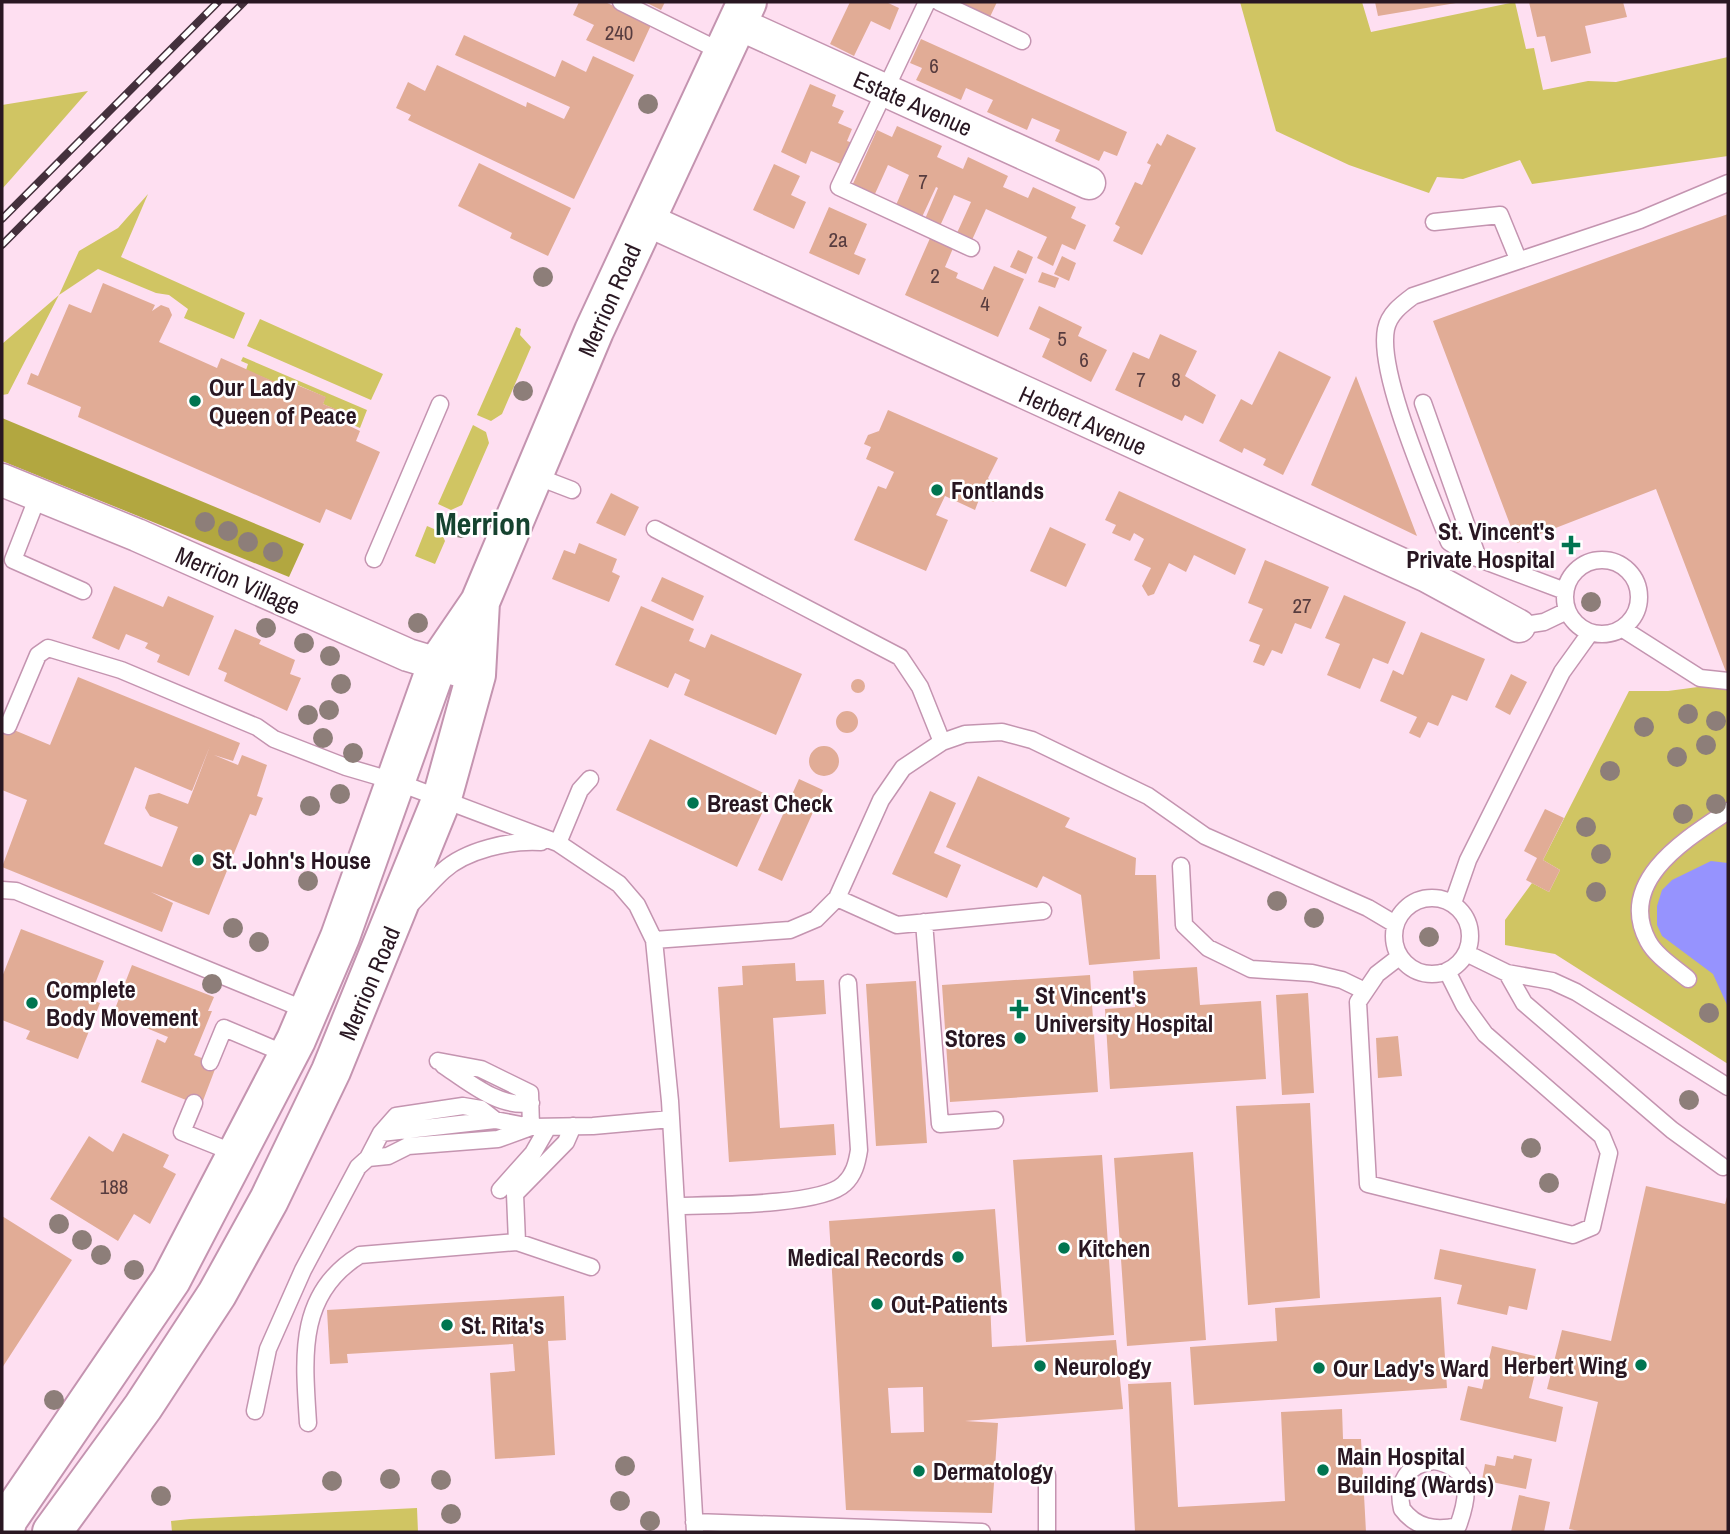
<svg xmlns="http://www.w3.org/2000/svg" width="1730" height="1534" font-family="'Archivo Narrow',sans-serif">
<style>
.green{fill:#d0c563}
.forest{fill:#b2a740}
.water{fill:#9693fe}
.building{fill:#e1ac96;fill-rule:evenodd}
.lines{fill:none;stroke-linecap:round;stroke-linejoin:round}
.service-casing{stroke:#c494b0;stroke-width:19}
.minor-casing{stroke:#c494b0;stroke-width:35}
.secondary-casing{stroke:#c494b0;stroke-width:42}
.service{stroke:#fff;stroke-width:16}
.minor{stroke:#fff;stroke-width:32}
.secondary{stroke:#fff;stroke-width:38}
.rail-casing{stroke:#44303c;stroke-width:8}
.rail{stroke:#fff;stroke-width:5;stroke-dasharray:16;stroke-linecap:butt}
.tree{fill:#8d7e79}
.poi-dot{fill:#007550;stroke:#fff;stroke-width:2.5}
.labels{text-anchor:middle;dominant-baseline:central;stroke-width:5;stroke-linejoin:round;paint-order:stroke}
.number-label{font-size:21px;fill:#573c3f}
.street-label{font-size:24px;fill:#291722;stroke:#fff}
.poi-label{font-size:24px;font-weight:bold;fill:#291722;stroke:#fff;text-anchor:start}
.district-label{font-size:32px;font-weight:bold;fill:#164330;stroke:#fff}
</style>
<rect width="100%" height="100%" fill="#fedff1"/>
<path class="green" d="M1240 2H1362L1371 32 1515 2 1526 49 1534 48 1543 90 1588 81 1616 82 1728 57V156L1532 184 1520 160 1463 179 1437 177 1429 193 1349 165 1276 131Z
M88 91 11 179 2 189V105Z
M148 194 121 257 245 313 234 339 184 318 188 309 169 295 156 293 98 269 59 295 8 394 2 395V344L59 295 79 251 118 228Z
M260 319 383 374 371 400 247 346Z
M516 327 521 329 520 335 531 347 502 414 491 421 477 415Z
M243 357 367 410 360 428 337 418 339 411 323 404 325 397 298 385 295 391 246 370 248 364 241 361Z
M473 425 486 432 489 443 462 505 451 510 438 504Z
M427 526 441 532 445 541 435 564 415 556Z
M1728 683V1064L1555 954 1505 945V920L1532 883 1549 892 1560 870 1543 860 1629 691H1668Z
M417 1508 418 1532H172L171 1521 190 1519Z"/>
<path class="forest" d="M2 418 304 544 289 577 2 461Z"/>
<path class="water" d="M1711 861 1728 863V1007L1713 974 1662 936 1657 925V906L1662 890 1672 880Z"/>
<path class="building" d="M579 2H605L652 23 634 62 586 40 594 25 573 15Z
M645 2H665L661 10Z
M850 2H886L899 8 890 30 871 21 854 56 830 44Z
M952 2H997L989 19Z
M1375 2H1456V3L1378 16Z
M1529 2H1623L1627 17 1585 26 1591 53 1551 62 1545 36 1537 37Z
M464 35 555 77 562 60 586 72 593 56 634 75 574 199 408 120 411 115 396 108 408 82 425 91 437 65 526 107 527 102 564 119 570 107 455 55Z
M921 39 1127 132 1117 156 1104 151 1099 161 1055 141 1060 130 1032 118 1027 130 987 112 993 100 966 88 961 100 916 80 922 68 910 63Z
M810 84 836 95 832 106 844 111 838 123 852 129 847 141 853 143 843 165 811 151 806 164 781 152Z
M897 126 942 146 937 157 963 169 968 157 1008 176 1003 187 1028 198 1033 187 1076 207 1071 218 1086 225 1075 250 1062 244 1053 266 1037 258 1047 237 986 209 972 240 957 233 971 202 954 195 940 226 925 219 938 188 936 187 922 217 896 205 909 175 888 165 874 196 852 186 877 130 892 137Z
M1167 134 1196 148 1142 255 1113 241 1120 227 1115 224 1135 182 1142 185 1151 165 1147 163 1157 143 1161 146Z
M479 163 571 208 548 256 510 238 512 233 458 206Z
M774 164 800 176 791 195 806 202 794 229 753 210Z
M829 207 867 224 854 254 866 259 859 275 809 253Z
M1728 214V671L1726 672 1656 489 1517 543 1433 321Z
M931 236 954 246 945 267 958 273 956 278 983 290 994 266 1024 279 998 337 905 295Z
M1018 250 1033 257 1026 274 1010 267Z
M1062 256 1076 263 1069 281 1054 274Z
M1042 272 1059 278 1055 288 1038 282Z
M103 283 155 305 152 311 161 305 169 308 172 315 159 342 217 368 221 358 295 391 297 385 326 397 323 404 340 411 337 420 360 431 356 441 380 452 351 520 326 509 320 523 78 417 81 407 27 384 31 373 38 376 69 304 91 313Z
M1039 306 1082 327 1078 336 1107 350 1091 382 1042 357 1050 339 1029 329Z
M1160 334 1197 351 1185 376 1216 395 1203 424 1185 415 1182 421 1115 390 1133 352 1149 359Z
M1279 351 1331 377 1283 475 1263 465 1266 459 1244 448 1242 453 1219 441 1241 399 1252 405Z
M1356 376 1417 536 1311 485Z
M888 410 998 458 988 478 999 491 994 502 980 497 975 510 945 496 936 515 948 520 926 571 854 540 878 486 886 489 894 472 866 459 871 447 864 444 868 435 879 431Z
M1119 491 1246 549 1235 575 1194 555 1186 572 1169 563 1154 594 1148 596 1142 586 1151 568 1134 560 1144 539 1134 533 1130 541 1112 533 1116 525 1105 520Z
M611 493 639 507 625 536 596 523Z
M1050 527 1086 544 1066 587 1030 571Z
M579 543 617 559 612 572 620 576 609 602 552 579 564 550 575 554Z
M1265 560 1329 587 1311 629 1295 623 1282 654 1272 650 1264 666 1253 662 1260 645 1249 641 1263 609 1248 603Z
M662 577 704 596 693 621 651 601Z
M114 586 163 607 168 596 214 616 189 676 157 662 160 655 145 648 148 643 126 634 119 650 92 638Z
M1344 595 1406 622 1388 664 1373 658 1360 689 1327 675 1340 644 1325 638Z
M641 606 694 629 689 641 705 648 711 634 802 674 776 735 684 695 690 680 675 673 668 688 615 665Z
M235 629 261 640 259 644 295 660 290 674 301 678 287 711 224 681 227 673 218 669Z
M1421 632 1485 659 1467 701 1452 695 1438 726 1428 722 1420 738 1409 733 1417 717 1380 701 1393 670 1403 675Z
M1511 674 1527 682 1510 715 1495 707Z
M78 677 240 743 233 761 214 755 238 765 242 755 267 765 257 796 263 798 256 816 250 814 209 915 151 892 173 903 162 932 2 867 27 800 2 790V725L50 745ZM210 746 188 804 159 793 149 795 145 808 150 816 178 827 162 867 104 844 135 767 192 791Z
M851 686a7 7 0 1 1 14 0a7 7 0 1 1-14 0Z
M836 722a11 11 0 1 1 22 0a11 11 0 1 1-22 0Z
M650 739 770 796 737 867 616 810Z
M809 761a15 15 0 1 1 30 0a15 15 0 1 1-30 0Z
M978 776 1070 818 1065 827 1136 858 1135 875H1156L1160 959 1089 965 1081 895 1043 876 1037 888 946 847Z
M799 779 823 790 782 881 758 870Z
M930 791 956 803 934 853 961 865 947 898 892 874Z
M1545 809 1564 818 1543 860 1560 870 1549 892 1526 880 1537 858 1524 851Z
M21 929 104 961 89 999 100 1003 78 1059 26 1039 30 1031 2 1020V977Z
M795 963 796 981 824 980 826 1014 773 1018 780 1128 834 1124 836 1155 729 1162 718 987 743 985 742 966Z
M132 965 214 997 208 1011H212L194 1055 217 1064 201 1106 141 1082 157 1039 165 1043 168 1037 113 1014Z
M1197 967 1200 1005 1261 1001 1266 1079 1110 1089 1105 1009 1135 1007 1133 971Z
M1090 975 1098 1092 950 1102 942 985Z
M916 981 927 1143 876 1146 866 984Z
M1308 993 1314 1093 1282 1095 1276 995Z
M1398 1036 1402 1076 1378 1078 1376 1038Z
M1310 1103 1320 1298 1248 1305 1236 1106Z
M123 1133 169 1155 163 1167 176 1174 150 1224 134 1214 118 1241 50 1199 89 1136 113 1152Z
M1193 1152 1206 1340 1127 1346 1114 1158Z
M1102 1155 1114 1335 1026 1342 1013 1160Z
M1646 1186 1725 1204 1728 1193V1532H1584L1569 1529 1598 1402 1547 1389 1562 1330 1611 1341Z
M995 1209 1002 1300 990 1301 992 1347 1116 1340 1123 1409 965 1421 998 1423 992 1513 846 1510 829 1221ZM923 1387 924 1432 891 1433 888 1388Z
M2 1216 72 1260 2 1368Z
M1440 1249 1536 1269 1527 1310 1509 1306 1507 1315 1457 1304 1462 1285 1434 1279Z
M564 1296 566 1340 548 1341 555 1455 495 1459 490 1373 515 1371 513 1344 347 1354 348 1363 330 1364 327 1310Z
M1441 1297 1447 1388 1194 1405 1190 1347 1277 1341 1275 1308Z
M1492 1346 1539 1357 1529 1398 1563 1407 1556 1442 1460 1420 1468 1386 1482 1389Z
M1171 1382 1178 1507 1285 1501 1281 1412 1342 1409 1343 1439H1361L1366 1532H1135L1128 1384Z
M1514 1455 1532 1459 1526 1489 1482 1480 1485 1464 1495 1466 1497 1456 1513 1459Z
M1519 1495 1550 1502 1544 1532H1511Z"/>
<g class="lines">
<g class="service-casing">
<path id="service" d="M621 2 722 52
M927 2 839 187 971 248
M939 2 1022 41
M1434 222 1500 215 1518 259
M1423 403 1478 558
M533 475 572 490
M38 496 13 560 83 591
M655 529 900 657 920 687 942 742
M374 559 440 404
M1565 597a37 37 0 1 1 74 0a37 37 0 1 1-74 0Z
M1565 591 1469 555 1449 542C1431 494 1377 374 1386 329 1389 314 1401 305 1413 296L1640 220 1728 183
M1519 626 1544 622 1567 611
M1623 629 1700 678 1728 681
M8 726 38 655 48 648 121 670 257 727 274 739 346 767 397 782 558 843 619 884 637 905 654 940 670 1101 695 1532
M558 843 580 790 590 779
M1181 866 1184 925 1208 948 1251 969 1312 973 1342 980 1365 991
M2 890 16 891 308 1011
M1394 936a38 38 0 1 1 76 0a38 38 0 1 1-76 0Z
M837 898 897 925 1043 911
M412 903C422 893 432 881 443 871 466 850 510 840 541 842
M1453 903 1468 860 1562 672 1590 633
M924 922 940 1124 995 1120
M654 940 790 930 816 919 837 898 881 800 903 768 942 742 965 734 1002 732 1032 740 1148 796 1205 836 1368 908 1395 924
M1466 953 1507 973 1552 981 1576 992 1728 1087
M1399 957 1377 974 1358 1002 1368 1184 1573 1235 1592 1227 1609 1153 1602 1136 1485 1034 1464 1005 1447 971
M1507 973 1524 1003 1672 1130 1723 1167
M1688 979C1675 968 1656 956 1648 941 1616 881 1686 839 1728 811
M438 1061 481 1069 530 1093 531 1127
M210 1062 224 1028 288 1055
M443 1065C467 1081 500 1109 531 1103
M194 1103 182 1132 237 1154
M381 1133 495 1120 531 1127 593 1126 671 1119
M368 1158 381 1133 396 1116 463 1106 481 1109 495 1120
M500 1190 533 1153 548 1127
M677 1206C711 1205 821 1206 844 1184 854 1175 857 1163 859 1150L848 983
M517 1242 515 1194 566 1142 573 1126
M255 1411 268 1349 303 1270 358 1167 368 1158 388 1156 408 1146 498 1139 531 1127
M308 1423C304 1359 296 1294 360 1255L517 1242 591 1267
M1434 1461C1474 1468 1469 1496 1458 1526 1435 1531 1416 1528 1402 1509 1396 1483 1407 1464 1434 1461Z
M694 1522 982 1532
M1047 1532V1475"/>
</g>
<g class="minor-casing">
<path id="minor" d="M737 23 1089 183
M645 219 1427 576 1519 626
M2 480 137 535 408 655 458 670"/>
</g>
<g class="secondary-casing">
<path id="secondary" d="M4 1532 8 1519 171 1280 296 1040 340 937 437 665 480 602 594 331 747 2
M52 1532 143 1407 217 1294 269 1200 331 1071 442 798 476 675 480 602"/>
</g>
<use href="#service" class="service"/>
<use href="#minor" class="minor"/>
<use href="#secondary" class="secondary"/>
<g class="rail-casing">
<path id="rail" d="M2 219 218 2
M2 245 244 2"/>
</g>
<use href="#rail" class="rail"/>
</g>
<g class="tree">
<circle cx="648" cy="104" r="10"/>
<circle cx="543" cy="277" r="10"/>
<circle cx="523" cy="391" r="10"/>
<circle cx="205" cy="522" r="10"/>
<circle cx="461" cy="528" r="10"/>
<circle cx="228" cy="531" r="10"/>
<circle cx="248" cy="542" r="10"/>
<circle cx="273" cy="552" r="10"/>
<circle cx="1591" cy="602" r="10"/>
<circle cx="418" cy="623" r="10"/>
<circle cx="266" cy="628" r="10"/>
<circle cx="304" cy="643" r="10"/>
<circle cx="330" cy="656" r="10"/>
<circle cx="341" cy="684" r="10"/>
<circle cx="329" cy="710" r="10"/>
<circle cx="1688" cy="714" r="10"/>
<circle cx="308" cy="715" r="10"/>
<circle cx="1716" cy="721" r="10"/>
<circle cx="1644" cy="727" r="10"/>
<circle cx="323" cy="738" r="10"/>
<circle cx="1706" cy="745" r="10"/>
<circle cx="353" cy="753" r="10"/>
<circle cx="1677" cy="757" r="10"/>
<circle cx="1610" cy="771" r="10"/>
<circle cx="340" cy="794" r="10"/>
<circle cx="1716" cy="804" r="10"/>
<circle cx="310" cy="806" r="10"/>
<circle cx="1683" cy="814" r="10"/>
<circle cx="1586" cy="827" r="10"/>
<circle cx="1601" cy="854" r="10"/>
<circle cx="308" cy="881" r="10"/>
<circle cx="1596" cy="892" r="10"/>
<circle cx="1277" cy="901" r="10"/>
<circle cx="1314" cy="918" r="10"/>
<circle cx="233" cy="928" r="10"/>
<circle cx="1429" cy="937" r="10"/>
<circle cx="259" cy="942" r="10"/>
<circle cx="212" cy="984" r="10"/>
<circle cx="1709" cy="1013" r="10"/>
<circle cx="1689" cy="1100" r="10"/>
<circle cx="1531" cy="1148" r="10"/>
<circle cx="1549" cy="1183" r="10"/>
<circle cx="59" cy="1224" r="10"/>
<circle cx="82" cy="1240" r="10"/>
<circle cx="101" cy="1255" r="10"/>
<circle cx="134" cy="1270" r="10"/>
<circle cx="54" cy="1400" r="10"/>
<circle cx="625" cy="1466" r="10"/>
<circle cx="390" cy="1479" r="10"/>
<circle cx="441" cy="1480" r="10"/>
<circle cx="332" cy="1481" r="10"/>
<circle cx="161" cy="1496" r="10"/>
<circle cx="620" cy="1501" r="10"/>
<circle cx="451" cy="1514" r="10"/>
<circle cx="650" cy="1521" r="10"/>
</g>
<g class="poi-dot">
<circle cx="195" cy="401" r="7"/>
<circle cx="937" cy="490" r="7"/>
<path d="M1567.5 534.5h7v7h7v7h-7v7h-7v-7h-7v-7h7z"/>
<circle cx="693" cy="803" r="7"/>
<circle cx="198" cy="860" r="7"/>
<circle cx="32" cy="1003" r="7"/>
<path d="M1015.5 998.5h7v7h7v7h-7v7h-7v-7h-7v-7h7z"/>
<circle cx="1020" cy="1038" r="7"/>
<circle cx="1064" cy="1248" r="7"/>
<circle cx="958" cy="1257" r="7"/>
<circle cx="877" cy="1304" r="7"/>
<circle cx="447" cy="1325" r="7"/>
<circle cx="1641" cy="1365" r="7"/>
<circle cx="1040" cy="1366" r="7"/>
<circle cx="1319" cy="1368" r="7"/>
<circle cx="1323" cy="1470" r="7"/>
<circle cx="919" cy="1471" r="7"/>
</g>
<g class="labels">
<g class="number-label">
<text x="619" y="32">240</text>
<text x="934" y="65">6</text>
<text x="923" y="181">7</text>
<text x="838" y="239">2a</text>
<text x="935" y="275">2</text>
<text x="985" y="303">4</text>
<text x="1062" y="338">5</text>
<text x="1084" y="359">6</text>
<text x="1141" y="379">7</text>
<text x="1176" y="379">8</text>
<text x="1302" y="605">27</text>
<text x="114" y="1186">188</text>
</g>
<g class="street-label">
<text transform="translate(913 103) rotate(24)">Estate Avenue</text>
<text transform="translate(609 300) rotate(-66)">Merrion Road</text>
<text transform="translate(1083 420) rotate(24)">Herbert Avenue</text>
<text transform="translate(238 580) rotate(24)">Merrion Village</text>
<text transform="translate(369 983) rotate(-67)">Merrion Road</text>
</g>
<g class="poi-label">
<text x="209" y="387">Our Lady<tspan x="209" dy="28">Queen of Peace</tspan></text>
<text x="951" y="490">Fontlands</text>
<text x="1555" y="531" text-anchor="end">St. Vincent's<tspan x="1555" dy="28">Private Hospital</tspan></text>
<text x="707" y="803">Breast Check</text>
<text x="212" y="860">St. John's House</text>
<text x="46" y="989">Complete<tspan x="46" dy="28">Body Movement</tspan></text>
<text x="1035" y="995">St Vincent's<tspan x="1035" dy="28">University Hospital</tspan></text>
<text x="1006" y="1038" text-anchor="end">Stores</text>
<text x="1078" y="1248">Kitchen</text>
<text x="944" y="1257" text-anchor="end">Medical Records</text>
<text x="891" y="1304">Out-Patients</text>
<text x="461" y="1325">St. Rita's</text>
<text x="1627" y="1365" text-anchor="end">Herbert Wing</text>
<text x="1054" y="1366">Neurology</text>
<text x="1333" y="1368">Our Lady's Ward</text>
<text x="1337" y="1456">Main Hospital<tspan x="1337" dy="28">Building (Wards)</tspan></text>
<text x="933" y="1471">Dermatology</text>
</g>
<g class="district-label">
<text x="483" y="523">Merrion</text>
</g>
</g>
<rect width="1730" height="1534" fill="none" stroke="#291722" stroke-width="7"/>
</svg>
